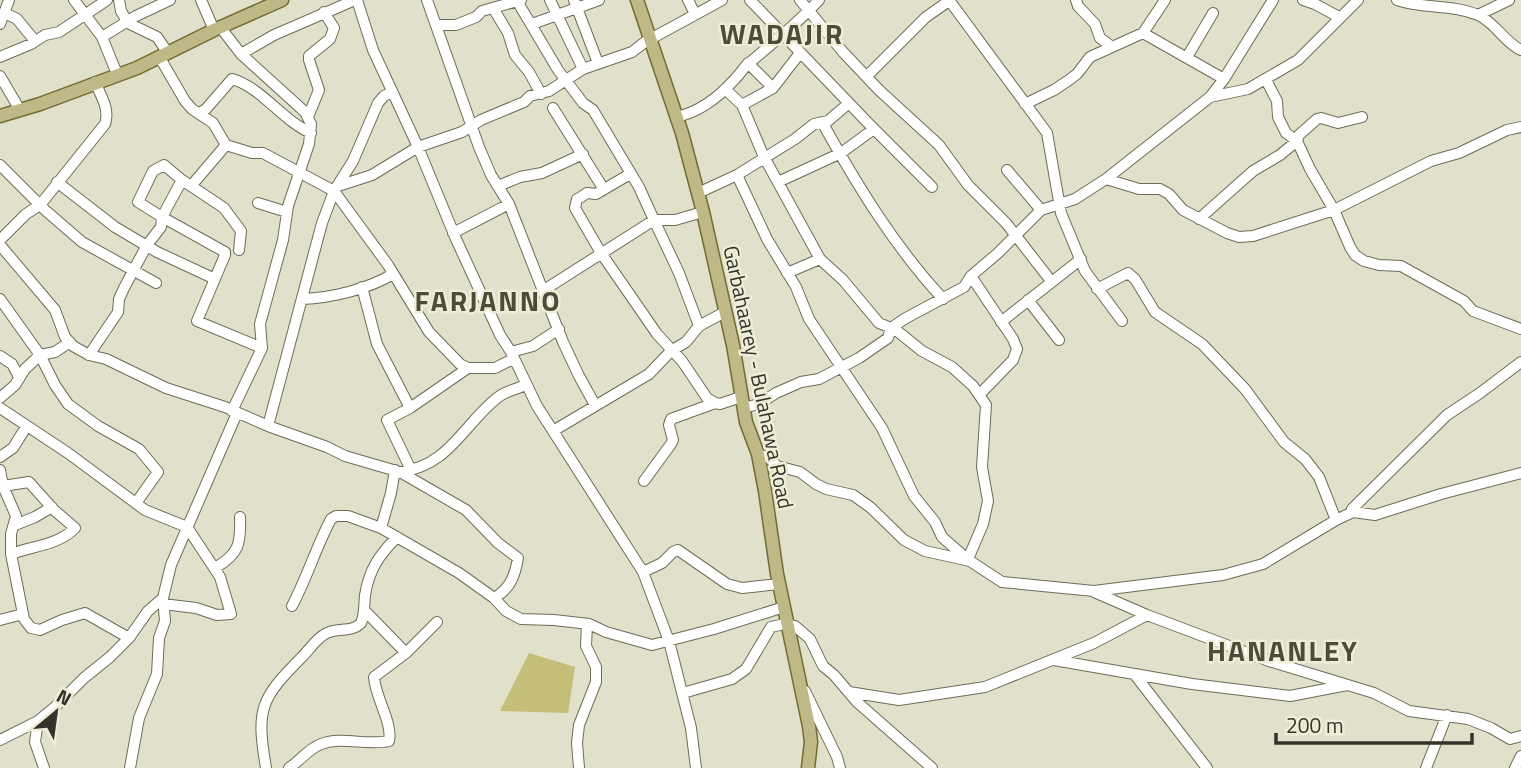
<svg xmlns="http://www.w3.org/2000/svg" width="1521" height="768" font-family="'Titillium Web',sans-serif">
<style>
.water{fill:#c4be79}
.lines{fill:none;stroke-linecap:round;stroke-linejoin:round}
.minor-casing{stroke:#6d6c58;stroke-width:12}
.major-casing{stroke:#726c32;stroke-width:15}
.minor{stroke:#fff;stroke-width:10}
.major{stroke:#beb986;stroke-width:12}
.labels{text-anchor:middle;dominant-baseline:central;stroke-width:5;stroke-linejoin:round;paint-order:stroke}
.street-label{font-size:21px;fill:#34332b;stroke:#eeedd7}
.district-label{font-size:28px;font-weight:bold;letter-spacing:2px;fill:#4d4c39;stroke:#eeedd7}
</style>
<rect width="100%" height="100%" fill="#e1e0ca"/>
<path class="water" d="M529 653 575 667 568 713 500 711Z"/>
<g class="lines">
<g class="minor-casing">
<path id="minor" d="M74 0 102 37 117 74
M119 0 121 11 128 23 157 37 168 53
M201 0 214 30
M357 0 373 50 418 147 456 239 500 335 511 352 537 406 643 572 669 641 691 728 696 768
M427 0 479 147 491 175 509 204 563 342 579 376 595 405
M519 0 520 6 558 70 583 103 593 110 639 187 654 220H675L703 212
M550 0 583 69
M574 0 598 63
M688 0 695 14
M750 0 869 124 932 187
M800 0 843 52 879 90 939 145 968 185 1006 223 1051 281
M949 0 1047 133 1061 213 1085 271 1122 321
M1076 0 1078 6 1095 24 1100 38 1111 46
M1303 0 1315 4 1339 17
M1397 0C1423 9 1452 4 1478 15 1496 23 1504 42 1521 50
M493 8 508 33 515 55 529 72 541 94
M5 13 17 19 35 41
M1478 15 1509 0
M0 24 9 0
M532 24 599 0
M437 25H456L476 17 482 11 521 0
M221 28 241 54 305 112 311 124 309 144 288 206 283 240 260 324 262 348 232 411
M1143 33 1165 0
M102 37 136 16 170 0
M241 54 274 35 355 0
M0 57 31 44 45 35 59 32 107 0
M1187 57 1213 13
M160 58 185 101 192 109 213 123 226 145 252 153H263L334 191 388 265 429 332 460 364 468 368H495L513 359
M748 63 773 88
M0 76 20 110
M867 76 926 17 949 1
M1266 80 1277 101 1278 117 1286 133 1297 141 1310 169 1334 210 1431 161 1459 153 1507 130 1521 127
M725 89 742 105 764 157 820 259 843 280 879 323 896 330 922 351 952 367 973 386 986 405 982 467 988 501 983 524 968 559
M1210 97 1248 89 1298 60 1358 0
M1025 104 1054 90 1069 80 1077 74 1090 57 1143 33 1224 79
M742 105 773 88 800 53
M553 108 603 188
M199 113 206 109 232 79C261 87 283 121 311 133
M308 117 319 90 309 60V56L330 39 334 28 324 12
M676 117C700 112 719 97 735 79 740 74 744 67 749 63 773 43 798 23 819 0
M822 122C857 185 894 246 943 299
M0 165 45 210 82 242 156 283
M1007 170 1041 210
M630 174 596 194 587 193 581 197 577 199 575 208 601 253 657 334 682 361 707 398 715 403 720 404 741 397
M737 175 767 239 796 287 809 319 882 428 914 496 935 522 942 537 966 558
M1106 179 1139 189H1160L1169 194 1183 210 1227 233 1239 237 1253 236 1334 210 1350 247 1355 255 1364 261 1379 265 1401 266 1464 301 1473 311 1521 329
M57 182 115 227 157 252 215 279
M778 182 841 153 874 129
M191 186 226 145
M338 186 372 175 418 147 462 132 481 120 524 102 530 96 549 91 583 69 632 52 645 42 722 0
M498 186 520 177 542 173 583 154
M698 193 737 175 795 139 814 124 828 121 849 103
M258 203 287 212
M1199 219 1253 171 1280 155 1297 141 1299 135 1317 119 1321 118 1338 123 1362 117
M453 233 509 204
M0 240 26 214 40 205 105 124C110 109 101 96 95 82
M0 245 55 310 65 337 73 346 89 355 106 359 166 388 225 407 268 426 327 447 345 456 400 472 466 510 498 543 518 558C515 576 510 589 494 598
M239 250 241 231 224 208 182 180 164 165 153 171 138 202 162 217 225 252V255L197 321 262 348
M787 273 820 259
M971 276 1013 339 1017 349 1013 360 980 394
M362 287 377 344 410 408
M1097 289 1128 273 1135 279 1155 312 1202 344 1245 389 1284 442 1305 459 1319 477 1336 520
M544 290 654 220 679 273 699 326
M0 299 40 355 55 385 68 404 98 426 139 449 158 472 136 503
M302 299C332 298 368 289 393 274
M1028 300 1059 340
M1001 322 1081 259
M511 352 533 346 559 329
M89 355 118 312 119 299 124 288 147 245 161 227 162 217 182 180
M0 356 12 364 19 377
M0 398 15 385 25 369 40 355 55 352 70 342
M0 408 68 453 145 510 187 527 220 577 231 614 217 615 196 608 163 604
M743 408 759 404 776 393 801 382 819 379 859 358 888 338 891 328 906 318 964 287 971 276 998 253 1041 210 1075 199 1106 179 1210 97 1224 79 1273 0
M268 426 322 223 334 191 353 161 378 103 384 96 392 92
M553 431 649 374 671 351 686 342 699 326 725 312
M758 454 769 458 777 466 800 472 816 484 826 489 853 495 870 507 904 540 925 551 970 561 1002 582 1094 591 1223 575 1263 564 1336 520 1353 512 1375 515 1441 494 1521 473
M0 457 13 448 26 427
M0 470 3 486 16 516 11 534V554L24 619 31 628 40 630 62 620 85 613 129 638
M411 470 387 420 410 408 468 368
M400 472C449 466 463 425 497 398 505 391 517 389 526 385
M644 481 671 444 673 440 669 425 671 419 715 403
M3 486 29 482 54 510 75 528C59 545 32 546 11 554
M1353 512 1352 509 1447 415 1480 393 1521 362
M15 525 35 517 52 507
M381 528 391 493 395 470
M215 568C239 554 241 544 240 517
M643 572 662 563 673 552 678 550 727 584 742 588 779 584
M1094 592 1147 615 1269 661 1374 693 1409 711 1468 719 1491 728 1510 739 1521 736
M292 606C307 578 316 547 331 519L336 516H348L381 528 459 573 494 598 506 611 521 619 554 620 589 624 606 632 652 645 714 629 784 607
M364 610 406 653
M0 620 23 614
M790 627 795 626 810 639 823 666 834 675 857 702 932 768
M1054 660 1192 684 1290 696 1347 685
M1135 675 1207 768
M805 691 837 757 840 768
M849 692 899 700 985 687 1094 643 1147 615
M683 693 732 679 746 669 771 627 789 623
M38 721 35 742 44 768
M0 740 38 721 54 708 84 678 110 657 129 638 148 611 163 598
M130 768 139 718 157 674 159 638 165 621 163 598 171 565 237 413
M266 768C256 709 260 699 302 657 310 649 316 639 325 634 337 627 352 633 361 623 365 614 364 605 365 595 369 570 379 555 397 537
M289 768C300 761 308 749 321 744 343 736 366 746 389 741 393 723 375 697 374 677L406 653 437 622
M579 768 577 743 579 725 596 682V667L586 646 587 624
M1426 768 1447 715
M1515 768 1521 756"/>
</g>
<g class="major-casing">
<path id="major" d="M637 0 682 133 703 212 733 345 746 422 758 454 765 491 777 574 809 726 811 742 808 768
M0 116 40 104 137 68 214 30 282 0"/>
</g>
<use href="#minor" class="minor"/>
<use href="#major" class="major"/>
</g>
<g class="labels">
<g class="street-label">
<text transform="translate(759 377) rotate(78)">Garbahaarey - Bulahawa Road</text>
</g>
<g class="district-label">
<text x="782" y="33">WADAJIR</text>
<text x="488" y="300">FARJANNO</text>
<text x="1283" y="650">HANANLEY</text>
</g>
</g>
<g transform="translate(56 712) rotate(29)" stroke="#eeedd7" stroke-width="5" paint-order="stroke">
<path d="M0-5L12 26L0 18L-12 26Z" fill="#34332b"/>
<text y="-10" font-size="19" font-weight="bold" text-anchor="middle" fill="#34332b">N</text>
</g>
<path d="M1276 733v10h196v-10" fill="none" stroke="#34332b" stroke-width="3.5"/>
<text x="1286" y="733" font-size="21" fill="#34332b" stroke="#eeedd7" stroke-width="5" paint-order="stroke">200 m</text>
</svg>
